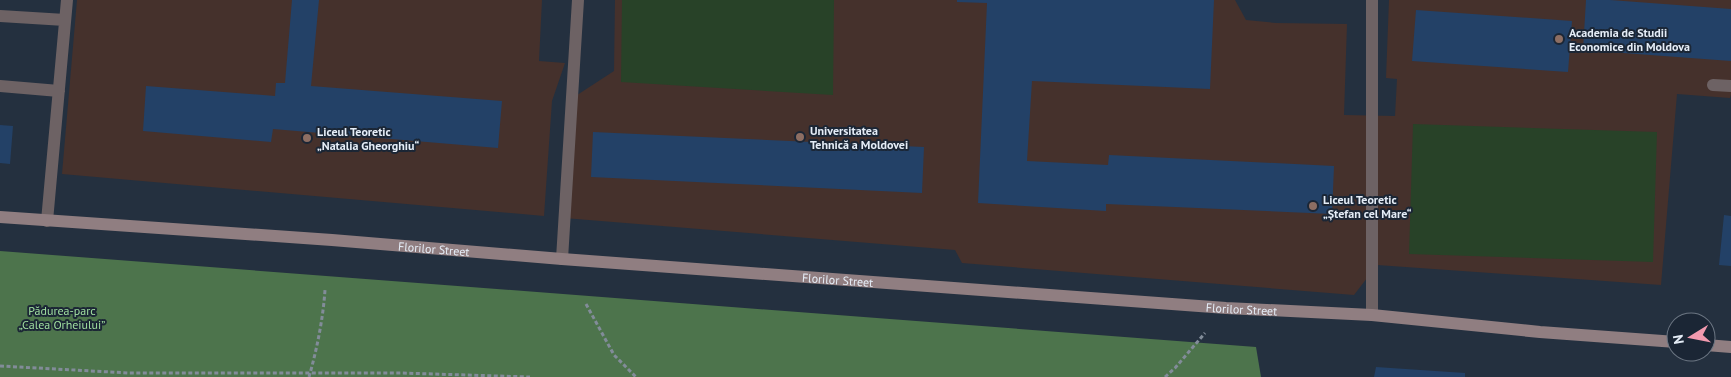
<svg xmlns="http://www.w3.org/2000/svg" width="1731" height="377" font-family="'PT Sans',sans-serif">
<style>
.education{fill:#45312c}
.green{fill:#284228}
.forest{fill:#4d744c}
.building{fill:#234167}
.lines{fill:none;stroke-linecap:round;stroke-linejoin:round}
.path{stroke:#828c99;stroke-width:3;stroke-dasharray:4 2.5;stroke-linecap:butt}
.service{stroke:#6d6264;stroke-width:12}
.secondary{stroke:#907e81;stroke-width:12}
.education-dot{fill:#8d6e63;stroke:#1b2635;stroke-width:2}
.labels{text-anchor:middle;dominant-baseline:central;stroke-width:4;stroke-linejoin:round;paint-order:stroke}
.poi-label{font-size:12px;font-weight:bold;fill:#e5edf7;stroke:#1b2635;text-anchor:start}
.street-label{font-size:12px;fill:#e5edf7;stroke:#1b2635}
.park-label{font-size:12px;fill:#a1dfa0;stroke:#1b2635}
</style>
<rect width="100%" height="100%" fill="#24303f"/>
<path class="education" d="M77 0H542L539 61 565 63 552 101 544 216 62 174Z
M615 0H1235L1246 20 1276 23 1347 24 1344 115 1395 116 1397 79 1386 78 1389 0H1731V95L1730 98 1677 94 1661 285 1377 265 1354 295 962 263 955 250 564 218 571 99 614 71Z"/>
<path class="green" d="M622 0H834L833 95 621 82Z
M1413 124 1657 132 1653 262 1409 254Z"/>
<path class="forest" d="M0 251 1256 347 1261 377H0Z"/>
<path class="building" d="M292 0H319L311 86 502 101 498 148 273 129 271 142 143 131 146 86 275 96 276 83H285Z
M957 0H1214L1210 89 1032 81 1027 161 1108 165 1109 155 1334 166 1332 214 1106 204V211L978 203 987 3 957 2Z
M1586 0H1610L1731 9V61L1583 50Z
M1416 10 1572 21 1568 72 1412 61Z
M0 125 13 126 10 164 0 163Z
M593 132 924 147 922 193 591 177Z
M1724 215 1731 216V266L1719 265Z
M1376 367 1465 373V377H1374Z"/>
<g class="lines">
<path class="path" d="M586 304 614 355 636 377
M0 366 129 373H401L530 377
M309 377C317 349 323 319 325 290
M1165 377 1175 368 1205 333"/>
<path class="service" d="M1372 0V315
M0 16 65 20
M1713 85 1731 86
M0 86 59 91
M47 221 67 0
M562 259 578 0"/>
<g class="secondary">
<path id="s1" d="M0 217 332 240 562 259 1226 308 1372 315 1540 332 1676 342"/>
<path d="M1706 345 1731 347"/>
</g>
</g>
<g class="education-dot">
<circle cx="1559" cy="39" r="5"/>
<circle cx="800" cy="137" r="5"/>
<circle cx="307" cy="138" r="5"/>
<circle cx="1313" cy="206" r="5"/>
</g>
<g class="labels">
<g class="poi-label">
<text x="1569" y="32">Academia de Studii<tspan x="1569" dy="14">Economice din Moldova</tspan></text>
<text x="810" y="130">Universitatea<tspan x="810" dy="14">Tehnică a Moldovei</tspan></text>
<text x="317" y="131">Liceul Teoretic<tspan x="317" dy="14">„Natalia Gheorghiu“</tspan></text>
<text x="1323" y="199">Liceul Teoretic<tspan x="1323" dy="14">„Ștefan cel Mare“</tspan></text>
</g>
<g class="street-label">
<text stroke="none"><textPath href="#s1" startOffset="435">Florilor Street</textPath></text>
<text stroke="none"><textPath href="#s1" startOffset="840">Florilor Street</textPath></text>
<text stroke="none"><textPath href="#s1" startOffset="1245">Florilor Street</textPath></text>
</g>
<g class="park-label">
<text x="62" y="310">Pădurea-parc<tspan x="62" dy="14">„Calea Orheiului”</tspan></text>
</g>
</g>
<g transform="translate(1691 337) rotate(260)"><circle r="24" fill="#1b2635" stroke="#6c7683"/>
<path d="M0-4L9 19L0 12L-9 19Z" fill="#f29aaf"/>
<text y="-8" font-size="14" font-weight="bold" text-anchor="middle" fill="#e5edf7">N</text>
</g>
</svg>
